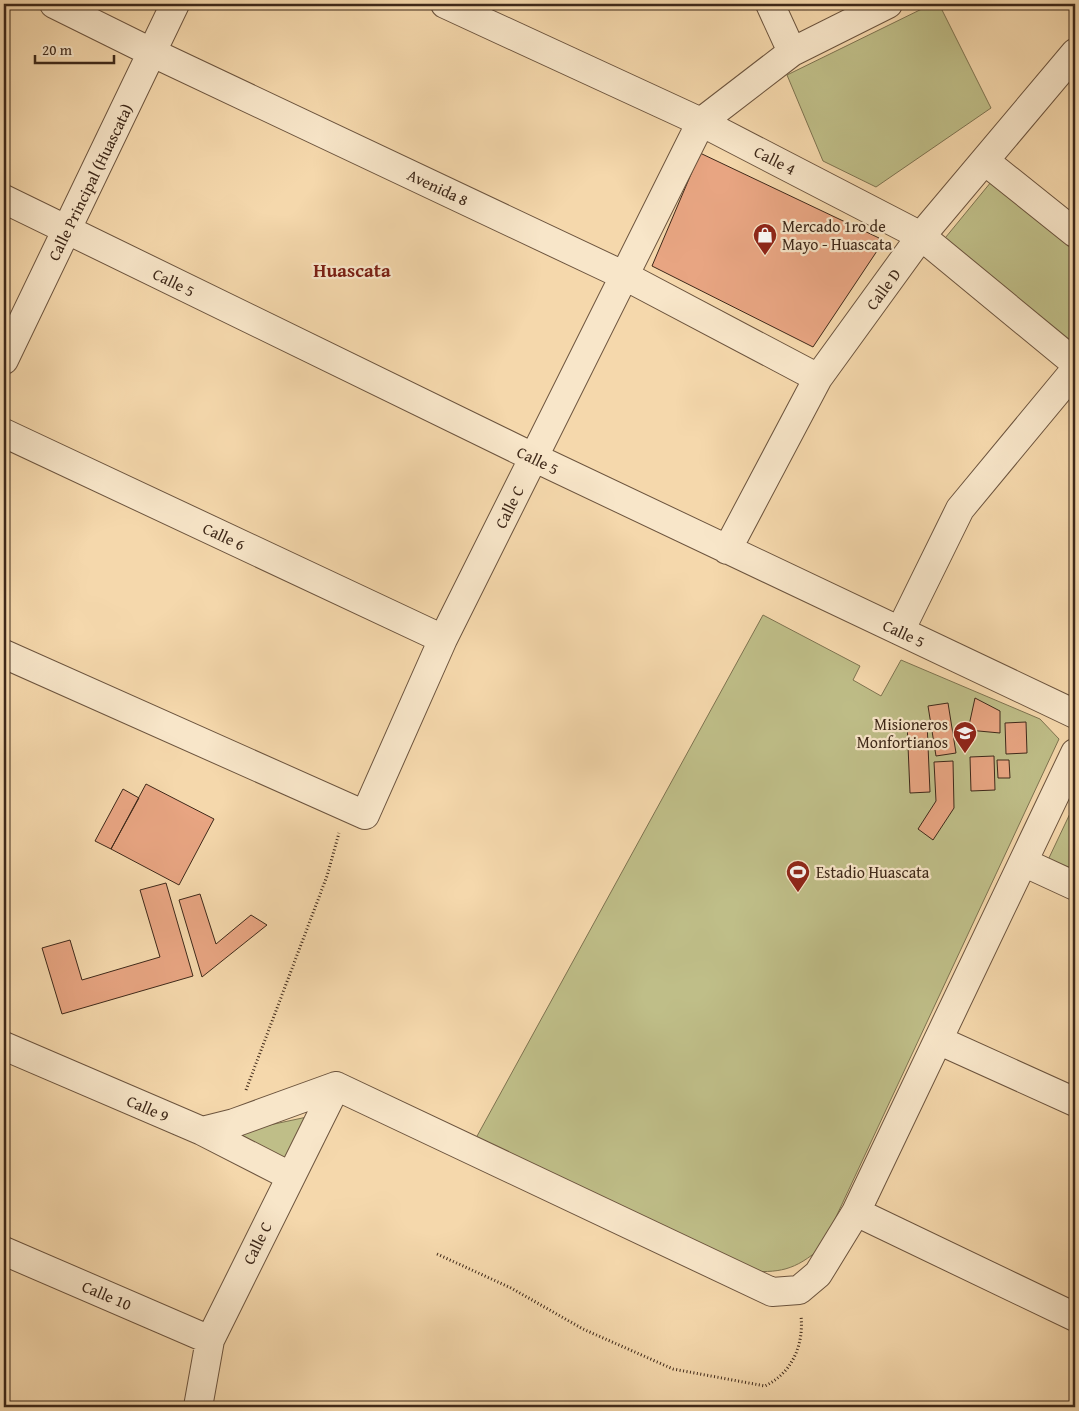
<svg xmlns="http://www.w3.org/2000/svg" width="1079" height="1411" font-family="'Gentium Book Plus',serif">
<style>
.green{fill:#bfbe88;stroke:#7e7350}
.building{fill:#e8a582;stroke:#3e2819}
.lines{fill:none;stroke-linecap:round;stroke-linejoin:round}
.minor-casing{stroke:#6c543e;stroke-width:30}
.path{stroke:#3e2819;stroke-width:3;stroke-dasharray:1 2.5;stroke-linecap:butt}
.minor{stroke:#f8e6c9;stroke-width:28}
.labels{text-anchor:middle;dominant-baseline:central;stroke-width:4.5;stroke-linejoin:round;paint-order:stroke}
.street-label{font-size:16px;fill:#3e2819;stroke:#f8e6c9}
.poi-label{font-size:16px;fill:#3e2819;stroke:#f8e6c9;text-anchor:start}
.quarter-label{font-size:19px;font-weight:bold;fill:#7a1f14;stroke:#f8e6c9}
</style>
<rect width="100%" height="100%" fill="#f5d8ac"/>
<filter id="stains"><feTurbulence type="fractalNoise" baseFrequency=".004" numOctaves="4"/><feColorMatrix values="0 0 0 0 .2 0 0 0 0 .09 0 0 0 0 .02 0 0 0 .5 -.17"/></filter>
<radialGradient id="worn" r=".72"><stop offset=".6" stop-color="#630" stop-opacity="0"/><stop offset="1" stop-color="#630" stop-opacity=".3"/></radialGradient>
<path class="green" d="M932 4H939L991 108 876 187 823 161 787 75Z
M991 182 1075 250V340L1069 348 941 243Z
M763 615 860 666 853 680 881 696 901 660 1040 719 1059 739 822 1247C794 1271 780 1273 744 1271L476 1138Z
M1075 803V873L1048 860Z
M307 1117 286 1162 237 1132Z"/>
<path class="building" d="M700 153 879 238 881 245 813 347 652 266Z
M975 698 1000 711V733L968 730Z
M948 703 956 753 936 756 928 706Z
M907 722H927L930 792 910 793Z
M1026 722 1027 753 1006 754 1005 723Z
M994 756 995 790 971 791 970 757Z
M997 760H1009L1010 778H998Z
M953 761 954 808 933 840 918 829 936 801 934 762Z
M146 784 214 819 179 885 111 849Z
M123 789 139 798 111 849 95 841Z
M166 883 193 976 62 1014 42 948 70 940 82 980 160 957 140 890Z
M200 894 216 944 251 915 267 925 202 977 179 900Z"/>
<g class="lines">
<g class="minor-casing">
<path id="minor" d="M54 4 153 53 625 276 818 378
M445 4 701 122 921 236 1075 363
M770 4 792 52
M985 161 1075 233
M4 199 533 457 1075 714
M4 360 175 4
M4 433 443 639
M727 550 818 378 921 236 1075 53
M900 631 960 509 1075 370
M4 654 365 815 443 639 701 122 792 52 888 4
M1023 862 1075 886
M938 1040 1075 1102
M4 1046 202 1131 290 1176
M202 1131 234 1123 336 1086 772 1292 799 1290 818 1274 856 1212 1075 753
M856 1212 1075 1317
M4 1251 210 1340
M198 1407 210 1340 336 1086"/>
</g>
<path class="path" d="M246 1090 327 876 339 833
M437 1254 511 1288 583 1329 673 1369 765 1386C792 1373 804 1345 801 1316"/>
<use href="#minor" class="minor"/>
</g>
<defs>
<g id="shop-pin" transform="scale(1.25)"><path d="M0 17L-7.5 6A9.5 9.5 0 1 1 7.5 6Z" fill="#8f2418" stroke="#f8e6c9"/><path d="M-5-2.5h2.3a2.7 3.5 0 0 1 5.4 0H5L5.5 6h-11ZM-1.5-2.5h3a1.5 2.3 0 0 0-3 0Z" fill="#fff"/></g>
<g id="school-pin" transform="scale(1.25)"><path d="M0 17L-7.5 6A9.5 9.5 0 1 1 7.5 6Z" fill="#8f2418" stroke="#f8e6c9"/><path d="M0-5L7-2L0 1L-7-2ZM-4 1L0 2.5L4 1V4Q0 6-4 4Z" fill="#fff"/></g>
<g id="stadium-pin" transform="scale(1.25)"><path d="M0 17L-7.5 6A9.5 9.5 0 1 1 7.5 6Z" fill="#8f2418" stroke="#f8e6c9"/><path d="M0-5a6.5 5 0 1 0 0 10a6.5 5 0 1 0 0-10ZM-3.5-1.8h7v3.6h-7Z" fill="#fff"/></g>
</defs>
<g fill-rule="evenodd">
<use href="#shop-pin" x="765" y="235"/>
<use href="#school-pin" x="965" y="733"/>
<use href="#stadium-pin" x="798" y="872"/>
</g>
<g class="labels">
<g class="street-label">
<text transform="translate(775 160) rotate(27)">Calle 4</text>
<text transform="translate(90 182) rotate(-64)">Calle Principal (Huascata)</text>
<text transform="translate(438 187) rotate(25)">Avenida 8</text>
<text transform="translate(174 282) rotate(26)">Calle 5</text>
<text transform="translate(883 289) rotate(-54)">Calle D</text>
<text transform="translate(538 460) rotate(26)">Calle 5</text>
<text transform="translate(509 507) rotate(-64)">Calle C</text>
<text transform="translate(224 536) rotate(25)">Calle 6</text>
<text transform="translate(904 633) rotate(25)">Calle 5</text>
<text transform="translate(148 1108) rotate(23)">Calle 9</text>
<text transform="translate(257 1243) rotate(-64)">Calle C</text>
<text transform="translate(107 1295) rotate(23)">Calle 10</text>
</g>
<g class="poi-label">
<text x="782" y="226">Mercado 1ro de<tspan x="782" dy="18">Mayo - Huascata</tspan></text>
<text x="948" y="724" text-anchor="end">Misioneros<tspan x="948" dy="18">Monfortianos</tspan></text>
<text x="816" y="872">Estadio Huascata</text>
</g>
<g class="quarter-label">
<text x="352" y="270">Huascata</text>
</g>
</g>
<rect width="1079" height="1411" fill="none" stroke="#f5d8ac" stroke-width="20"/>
<rect x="5" y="5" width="1069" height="1401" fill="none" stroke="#3e2819" stroke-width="2.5"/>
<rect x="10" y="10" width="1059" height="1391" fill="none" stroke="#3e2819"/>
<path d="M35 55v8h79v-8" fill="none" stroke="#3e2819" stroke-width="2.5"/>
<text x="42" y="55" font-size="15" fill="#3e2819" stroke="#f8e6c9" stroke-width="4" paint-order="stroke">20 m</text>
<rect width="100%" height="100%" filter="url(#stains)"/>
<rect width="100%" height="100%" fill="url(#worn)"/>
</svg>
